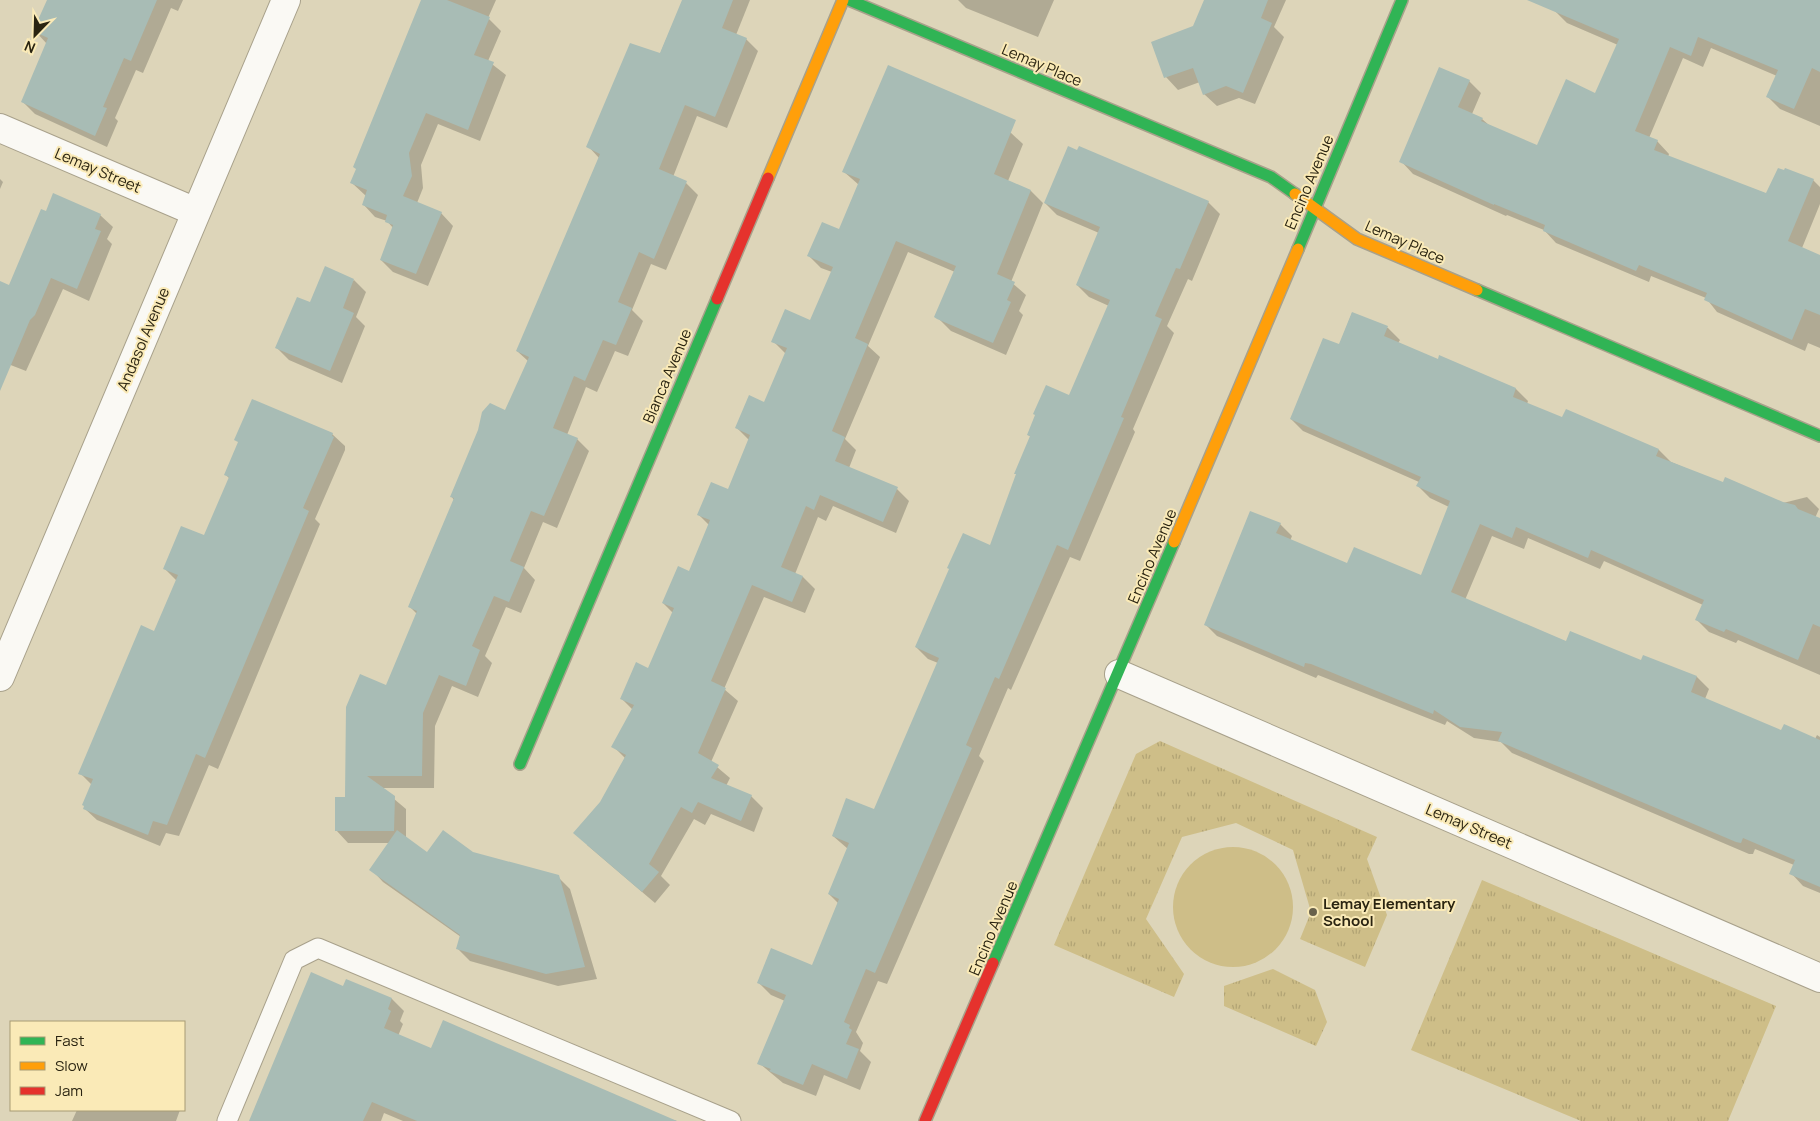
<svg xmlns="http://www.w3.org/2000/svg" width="1820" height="1121" font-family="Manrope,sans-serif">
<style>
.grass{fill:url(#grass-tufts)}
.park{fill:#cebe88}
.shadow{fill:#0003}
.building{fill:#a8bcb5}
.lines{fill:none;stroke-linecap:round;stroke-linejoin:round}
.lane-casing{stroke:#a8a18b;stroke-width:21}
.street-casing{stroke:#a8a18b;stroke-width:30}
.fast-casing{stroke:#a8a18b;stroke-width:14}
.slow-casing{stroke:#a8a18b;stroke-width:14}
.jam-casing{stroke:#a8a18b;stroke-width:14}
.lane{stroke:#faf9f4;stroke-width:19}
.street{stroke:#faf9f4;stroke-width:28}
.fast{stroke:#30b455;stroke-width:11}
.slow{stroke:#ff9f0a;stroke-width:11}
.jam{stroke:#e5322d;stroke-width:11}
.poi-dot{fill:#69624c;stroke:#faeab7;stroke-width:2}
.labels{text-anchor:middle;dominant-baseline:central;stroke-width:4;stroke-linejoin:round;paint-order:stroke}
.street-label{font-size:15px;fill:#2a2411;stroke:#faeab7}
.poi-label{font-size:15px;font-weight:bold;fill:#2a2411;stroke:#faeab7;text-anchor:start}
</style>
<defs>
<pattern id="grass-tufts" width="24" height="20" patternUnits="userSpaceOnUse" patternTransform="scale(1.25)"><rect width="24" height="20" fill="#cebe88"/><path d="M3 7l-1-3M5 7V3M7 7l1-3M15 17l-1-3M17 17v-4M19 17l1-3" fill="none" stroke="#b1a374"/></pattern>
</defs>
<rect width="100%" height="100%" fill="#ddd5b9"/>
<path class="grass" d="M1160 741 1377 837 1367 859 1387 915 1365 967 1300 939 1311 912 1293 850 1236 823 1182 837 1146 919 1184 974 1174 997 1054 945 1136 754Z
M1482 880 1776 1006 1728 1121H1581L1411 1050Z
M1273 969 1315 990 1327 1022 1316 1046 1224 1006V986Z"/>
<path class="park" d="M1173 907a60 60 0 1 1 120 0a60 60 0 1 1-120 0Z"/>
<path class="shadow" d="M48 0H183L178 11 171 8 143 73 136 70 115 118 118 121 107 147 35 114 23 102 47 44 35 31Z
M422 0H496L488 18 501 31 488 61 506 75 480 141 438 124 421 165 423 188 417 203 441 213 453 226 428 286 393 272 381 260 393 228 387 221 375 217 363 204 366 196 352 183Z
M683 0H750L736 35 746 39 758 51 727 128 697 116 673 177 686 183 698 195 666 270 651 264 632 310 643 321 628 356 615 351 597 392 586 387 567 435 577 439 589 451 557 528 543 522 524 568 535 580 521 613 506 607 485 656 492 663 478 697 452 686 435 726 434 788H381L406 809V838L428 854 472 853 558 877 570 889 597 979 558 986 470 961 458 949 461 937 383 882 371 869 390 843H348L336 830 387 686 417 614 409 606 454 500 451 496 506 411 528 361 517 351 599 158 588 146 660 54Z
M958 0H1054L1038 37 966 8Z
M1206 0H1286L1274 27 1284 37 1255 104 1239 98 1217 106 1204 94 1200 82 1178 90 1166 77 1194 27Z
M1560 0H1820V126L1780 109 1768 97 1777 76 1711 48 1703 67 1683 58 1649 138 1657 141 1669 154 1668 157 1767 194 1813 180 1820 187V204L1802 248 1820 256V348L1808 343 1805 351 1717 312 1706 298 1651 276 1649 282 1556 243 1544 230 1507 215 1506 216 1413 174 1401 161 1469 81 1481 93 1472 114 1482 119 1490 126 1537 146 1596 94 1618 45 1567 23 1555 11Z
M1010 132 1023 144 1008 181 1031 191 1043 203 1011 282 1026 295 1019 311 1023 315 1006 355 951 331 936 316 955 272 908 252 868 346 880 357 845 439 856 450 849 468 897 489 909 501 896 533 833 506 826 521 818 517 795 574 803 577 815 589 805 613 764 597 724 689 738 701 711 762 730 778 726 786 751 796 763 808 754 832 711 814 705 825 694 819 661 876 670 885 655 903 587 845 601 802 625 758 613 746 633 710 621 698 649 670 673 613 663 603 690 572 709 525 699 515 729 490 749 440 737 428 765 403 786 354 773 341 811 321 832 272 821 268 809 256 840 231 859 185 843 171Z
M0 179 3 182 0 189Z
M1208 202 1220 214 1192 281 1188 279 1167 326 1174 333 1133 429 1135 432 1080 561 1070 557 1011 690 1008 688 979 756 984 761 887 984 878 981 856 1032 863 1043 860 1051 871 1062 860 1090 824 1075 816 1096 783 1083 759 1063 785 1001 771 995 759 983 813 966 838 903 829 894 848 849 833 836 875 810 938 663 928 659 916 647 991 547 1031 437 1028 435 1036 416 1070 396 1109 306 1089 297 1077 285 1099 233 1057 215 1045 203Z
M46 213 100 215 113 227 107 239 112 244 89 301 63 289 26 371 8 364 0 383V283L10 287Z
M354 280 366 292 356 317 365 326 342 383 289 360 277 348Z
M1352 313 1388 328 1400 340 1398 343 1438 360 1440 357 1516 389 1528 401 1527 404 1563 419 1566 411 1659 450 1671 462 1723 484 1783 503 1807 497 1819 509 1812 525 1820 529V675L1738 640 1736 643 1709 632 1697 620 1703 605 1604 561 1600 569 1528 538 1524 549 1492 536 1465 600 1567 643 1642 661 1644 657 1697 677 1709 689 1705 699 1782 732 1815 739 1817 735 1820 737V893L1803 886 1791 873 1794 865 1755 849 1753 854H1749L1512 753 1501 742 1474 738 1447 721 1445 725 1318 675 1316 678 1217 636 1205 624 1280 524 1292 536 1290 541 1347 565 1421 577 1449 507 1430 498 1418 486 1419 482 1303 431 1291 419 1339 346Z
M332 434 345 446V450L315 519 320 524 218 769 209 765 179 836 166 833 160 846 97 820 84 808 92 785 80 773 155 632 177 581 165 569 204 537 230 479 225 474Z
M347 981 392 999 404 1011 400 1021 403 1024 398 1036 432 1050 677 1121H403L384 1113 381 1121H250Z
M77 1110H180L176 1121H72Z"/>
<path class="building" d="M47 0H157L131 61 124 58 103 107 107 108 95 136 21 102 48 38 33 31Z
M421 0H447L490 17 474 55 494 62 468 130 426 113 409 153 412 176 403 196 442 212 416 274 380 260 393 225 385 222 387 215 362 205 367 190 350 183 356 169 353 167Z
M682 0H733L722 28 747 38 730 81 715 117 685 105 659 169 687 181 654 259 639 252 618 302 632 308 616 345 603 340 585 381 574 376 553 428 578 438 544 516 531 511 510 561 524 567 509 602 494 596 472 646 480 650 466 686 439 675 423 713 422 776H367L395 796 394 831H335V797H345L346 707 360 674 386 685 417 611 408 607 454 498 450 497 478 430 482 412 490 403 505 410 529 357 516 351 600 154 586 147 630 43 660 53Z
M1204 0H1268L1261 18 1272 23 1243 93 1226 86 1203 95 1193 68 1164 78 1151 42 1193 26Z
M1527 0H1820V72L1812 68 1794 109 1766 97 1778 70 1698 37 1691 56 1670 47 1635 131 1658 140 1654 150 1766 193 1778 168 1784 170 1785 168 1814 179 1788 241 1820 255V315L1805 309 1792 340 1704 300 1707 293 1639 265 1636 271 1543 231 1545 225 1494 204V205L1399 162 1439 67 1470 80 1458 107 1483 118 1481 121 1537 145 1566 79 1595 93 1619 39Z
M888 65 1016 120 994 174 1031 190 997 274 1015 282 1007 300 1011 302 993 343 937 319 934 317 956 266 896 241 855 338 868 344 832 431 845 437 835 461 898 487 883 522 820 495 814 510 806 506 781 567 803 576 792 602 752 585 711 681 726 688 698 753 719 765 711 778 752 795 741 821 698 802 692 813 681 807 649 864 659 872 642 892 573 833 600 802 626 755 611 747 634 705 620 699 636 662 648 668 674 608 662 603 678 566 689 571 710 520 697 515 711 482 728 489 750 435 735 428 749 395 764 402 787 348 771 342 785 309 810 320 833 267 807 256 822 222 839 229 860 179 842 172Z
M1068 146 1077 150 1079 146 1209 201 1180 269 1176 268 1155 316 1162 319 1121 417 1124 418 1068 550 1057 545 999 679 995 677 966 745 972 748 875 973 866 969 844 1022 850 1025 849 1028 852 1030 846 1044 859 1049 847 1079 812 1064 803 1085 769 1071 771 1069 757 1064 786 995 757 983 771 948 812 965 839 899 828 894 849 843 832 836 846 798 874 809 905 737 939 658 915 647 949 569 947 568 963 533 990 545 1016 474H1014L1030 436 1027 435 1035 415 1033 414 1046 385 1069 395 1110 300 1076 285 1100 227 1044 203Z
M53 193 101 214 95 229 101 231 77 289 51 278 35 315 30 320 0 391V281L9 285 41 209 46 211Z
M325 266 354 279 343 308 354 313 330 371 275 348 297 297 310 302Z
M1352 312 1388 326 1384 336 1438 359 1439 355 1516 388 1513 397 1562 417 1566 409 1659 449 1656 456 1723 482 1725 477 1783 502 1795 505 1798 509 1820 518V627L1813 624 1798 660 1726 629 1724 632 1695 620 1704 600 1591 550 1588 558 1516 527 1512 538 1480 524 1451 592 1566 641 1570 631 1641 660 1643 655 1697 676 1691 692 1781 730 1784 724 1820 740V887L1789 874 1795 860 1743 838 1741 843 1736 842 1498 741 1502 732 1460 727 1434 710 1433 714 1311 664 1305 663 1304 667 1204 625 1250 511 1281 523 1276 533 1347 563 1354 547 1421 575 1450 501 1416 486 1421 477 1290 419 1323 338 1339 344Z
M252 399 333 433 332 436 334 437 303 508 309 511 205 758 196 754 167 825 153 821 148 835 83 809 84 806 82 805 93 779 78 774 141 625 154 631 178 575 163 569 181 526 204 535 229 477 224 475 238 442 234 440Z
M397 830 427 852 443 830 473 852 559 875 585 967 546 974 456 949 460 935 369 870Z
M311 972 343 986 346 979 392 998 388 1009 391 1011 384 1028 431 1048 443 1020 677 1121H417L372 1102 363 1121H249Z"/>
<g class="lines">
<g class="lane-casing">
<path id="lane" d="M227 1121 294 960 318 948 731 1121"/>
</g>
<g class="street-casing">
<path id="street" d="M0 128 196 212
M1119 674 1820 978
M0 677 286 0"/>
</g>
<g class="fast-casing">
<path id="fast" d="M849 0 1271 177 1295 194
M1298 249 1402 0
M1477 290 1820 436
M520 764 717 299
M993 963 1174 542"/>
</g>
<g class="slow-casing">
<path id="slow" d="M768 178 843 0
M1295 194 1357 239 1477 290
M1174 542 1298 249"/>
</g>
<g class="jam-casing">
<path id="jam" d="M717 299 768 178
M925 1121 993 963"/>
</g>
<use href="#lane" class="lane"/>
<use href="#street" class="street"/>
<use href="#fast" class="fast"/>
<use href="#slow" class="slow"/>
<use href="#jam" class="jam"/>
</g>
<circle class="poi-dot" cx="1313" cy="912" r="5"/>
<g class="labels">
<g class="street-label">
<text transform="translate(1042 65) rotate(23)">Lemay Place</text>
<text transform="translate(98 170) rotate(23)">Lemay Street</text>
<text transform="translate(1309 182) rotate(-67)">Encino Avenue</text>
<text transform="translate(1405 242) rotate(24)">Lemay Place</text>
<text transform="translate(143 339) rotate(-67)">Andasol Avenue</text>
<text transform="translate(667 376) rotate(-67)">Bianca Avenue</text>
<text transform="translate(1152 556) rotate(-67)">Encino Avenue</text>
<text transform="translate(1469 826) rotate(23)">Lemay Street</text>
<text transform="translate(993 928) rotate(-67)">Encino Avenue</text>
</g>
<g class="poi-label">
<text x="1323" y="903">Lemay Elementary<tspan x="1323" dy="17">School</tspan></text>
</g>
</g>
<rect x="10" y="1021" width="175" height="90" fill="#faeab7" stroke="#a79b75"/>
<rect x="20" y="1037" width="25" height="8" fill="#30b455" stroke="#a79b75"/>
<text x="55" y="1046" font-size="15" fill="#2a2411">Fast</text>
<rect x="20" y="1062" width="25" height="8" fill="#ff9f0a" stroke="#a79b75"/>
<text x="55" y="1071" font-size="15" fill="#2a2411">Slow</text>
<rect x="20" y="1087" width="25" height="8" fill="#e5322d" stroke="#a79b75"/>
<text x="55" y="1096" font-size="15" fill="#2a2411">Jam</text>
<g transform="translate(35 35) rotate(203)" stroke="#faeab7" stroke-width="4" paint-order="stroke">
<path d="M0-4L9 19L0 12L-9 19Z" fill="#2a2411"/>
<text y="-8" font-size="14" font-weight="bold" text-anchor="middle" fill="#2a2411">N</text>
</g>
</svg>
